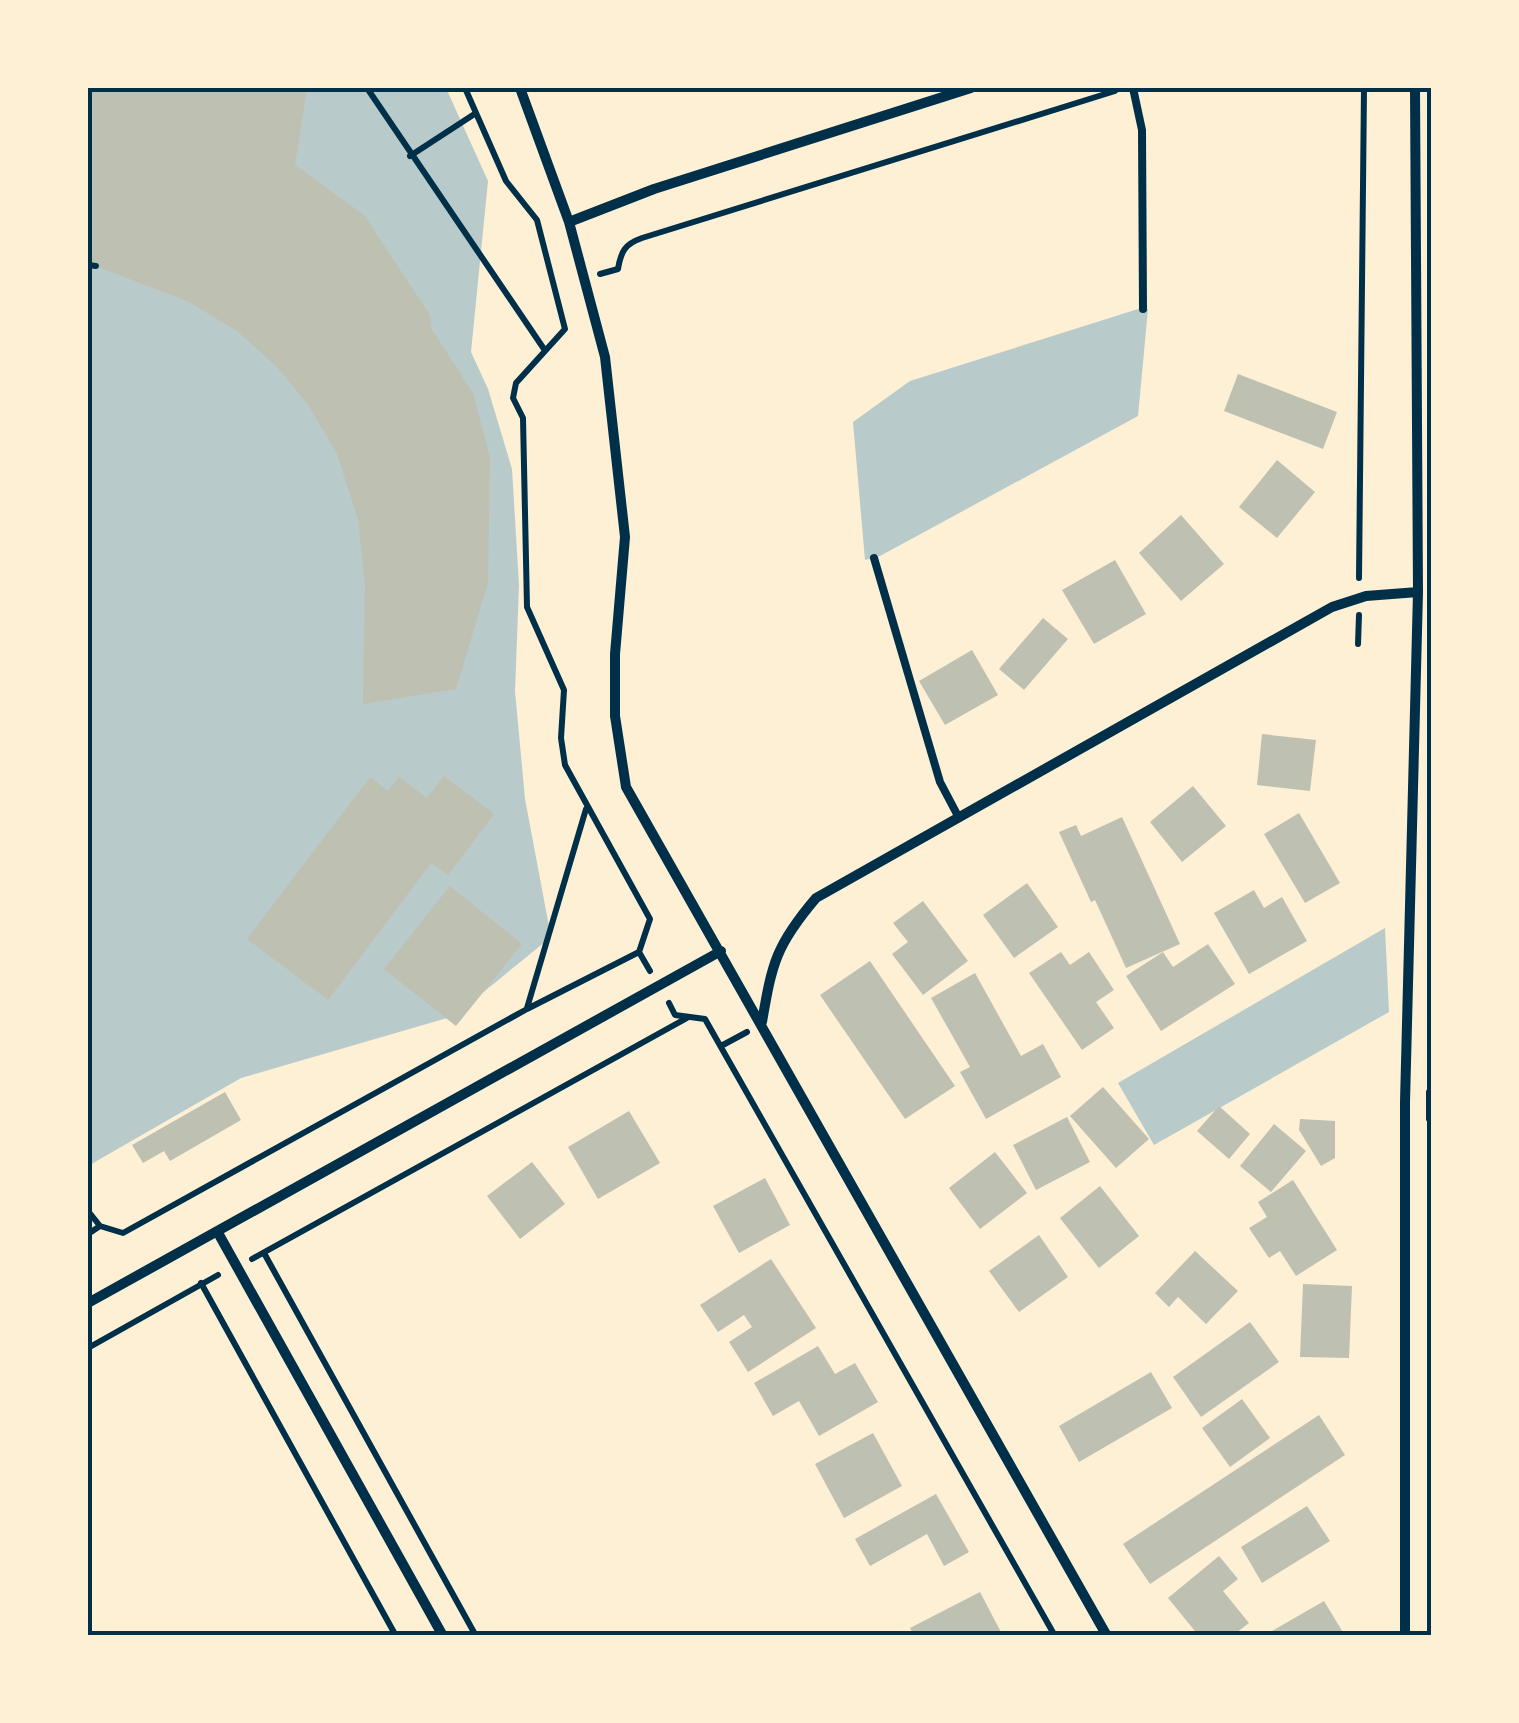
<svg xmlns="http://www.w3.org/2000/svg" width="1519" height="1723" font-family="Figtree,sans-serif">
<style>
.green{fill:#b9caca}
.building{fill:#bec0b2}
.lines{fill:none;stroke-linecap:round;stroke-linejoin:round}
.path{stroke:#003049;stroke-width:6}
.service{stroke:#003049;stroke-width:8}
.minor{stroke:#003049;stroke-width:10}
.neatline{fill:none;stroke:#003049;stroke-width:4}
</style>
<rect width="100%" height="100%" fill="#fdf0d5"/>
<path class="green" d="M88 88H446L488 181 471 352 488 389 512 469 519 585 515 691 525 799 551 937 454 1016 241 1078 88 1166Z
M1138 309H1148L1138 416 880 556 865 560 853 422 910 381Z
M1385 928 1389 1012 1154 1145 1118 1083Z"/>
<path class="building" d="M88 88H307L295 165 364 215 430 315 431 328 473 393 490 458 488 583 456 689 363 704 365 586 358 519 337 454 309 406 277 367 237 331 189 302 88 263Z
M1238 374 1337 412 1323 449 1224 411Z
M1277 460 1315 492 1277 538 1239 507Z
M1181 515 1224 564 1181 601 1139 553Z
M1115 560 1146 614 1094 644 1062 590Z
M1043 618 1068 639 1024 690 999 669Z
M972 650 998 695 945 725 919 681Z
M1262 734 1316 740 1310 791 1257 785Z
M444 776 494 814 448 875 431 863 328 1000 247 939 370 777 388 791 399 777 427 798Z
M1193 786 1226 826 1182 862 1150 822Z
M1299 813 1340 883 1305 903 1264 834Z
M1122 817 1180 944 1126 968 1095 900 1091 902 1059 832 1076 825 1081 836Z
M1027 883 1058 927 1014 958 983 915Z
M450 886 522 944 456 1026 384 969Z
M1254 890 1264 908 1282 897 1307 941 1249 974 1214 913Z
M923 901 968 961 923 995 892 954 908 942 893 923Z
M1208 944 1235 984 1161 1031 1126 976 1163 952 1173 967Z
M1061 952 1070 965 1089 952 1114 990 1096 1002 1114 1028 1082 1050 1029 973Z
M870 961 955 1086 905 1119 820 995Z
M975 973 1021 1056 1043 1044 1061 1077 986 1119 960 1072 970 1067 931 998Z
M1103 1087 1149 1139 1116 1168 1070 1116Z
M225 1092 241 1120 170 1161 164 1151 143 1163 132 1145Z
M1219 1106 1250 1134 1229 1159 1197 1131Z
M629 1111 660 1163 598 1199 568 1147Z
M1067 1117 1090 1162 1036 1190 1013 1145Z
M1300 1119 1335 1121V1158L1321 1166 1299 1130Z
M1274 1124 1306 1151 1271 1192 1240 1166Z
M995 1152 1027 1193 980 1229 949 1188Z
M532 1162 565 1204 520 1239 487 1196Z
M765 1178 790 1225 739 1253 713 1206Z
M1293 1180 1337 1250 1296 1276 1280 1251 1269 1258 1249 1228 1267 1217 1258 1202Z
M1100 1186 1139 1236 1099 1268 1060 1218Z
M1039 1235 1068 1277 1019 1312 989 1271Z
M1195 1251 1238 1291 1206 1324 1178 1297 1169 1307 1155 1293Z
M771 1259 816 1328 748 1372 729 1342 752 1327 744 1315 718 1332 700 1305Z
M1303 1284 1352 1286 1349 1358 1300 1357Z
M1250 1322 1279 1362 1201 1417 1173 1377Z
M818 1346 835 1374 855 1363 878 1402 819 1436 799 1401 773 1416 754 1383Z
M1151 1372 1172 1408 1079 1462 1059 1426Z
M1242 1399 1270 1438 1230 1467 1202 1428Z
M1319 1415 1345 1455 1150 1584 1123 1544Z
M873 1433 902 1486 844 1518 815 1464Z
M936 1494 969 1552 944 1566 927 1534 870 1566 855 1539Z
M1307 1506 1330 1541 1262 1583 1241 1547Z
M1219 1556 1238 1579 1223 1591 1249 1623 1232 1636H1199L1168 1598Z
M980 1592 1003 1636H914L910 1628Z
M1324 1601 1344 1634 1274 1636 1272 1631Z"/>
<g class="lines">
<path class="path" d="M367 88 544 349
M465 88 506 181 537 220 565 329 516 383 513 398 523 418 527 607 564 690 561 738 565 765 650 919 639 952 650 971
M410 156 476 113
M88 265 96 266
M600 274 618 269C621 251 625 244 642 238L1115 91
M1359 578 1364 88
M1358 644 1359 615
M669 1003 675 1015 705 1019 1055 1636
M527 1008 586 809
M721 1046 747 1032
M1429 1119V1092
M88 1211 100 1226 123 1233 527 1009 639 952
M88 1234 100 1226
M264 1253 476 1636
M252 1259 687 1018
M201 1283 396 1636
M88 1348 218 1275"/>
<path class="service" d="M1133 88 1142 130 1143 309
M874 558 940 782 959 818"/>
<path class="minor" d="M520 88 569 222 605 357 625 537 615 654V716L626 787 1107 1636
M569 222 654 189 971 88
M762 1022C772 963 776 945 816 898L1332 607 1366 596 1418 592
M217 1231 443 1636
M88 1303 721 951
M1405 1636V1102L1418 592 1415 88"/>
</g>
<rect width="1519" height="1723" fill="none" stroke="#fdf0d5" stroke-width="180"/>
<rect x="90" y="90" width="1339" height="1543" class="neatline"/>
</svg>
